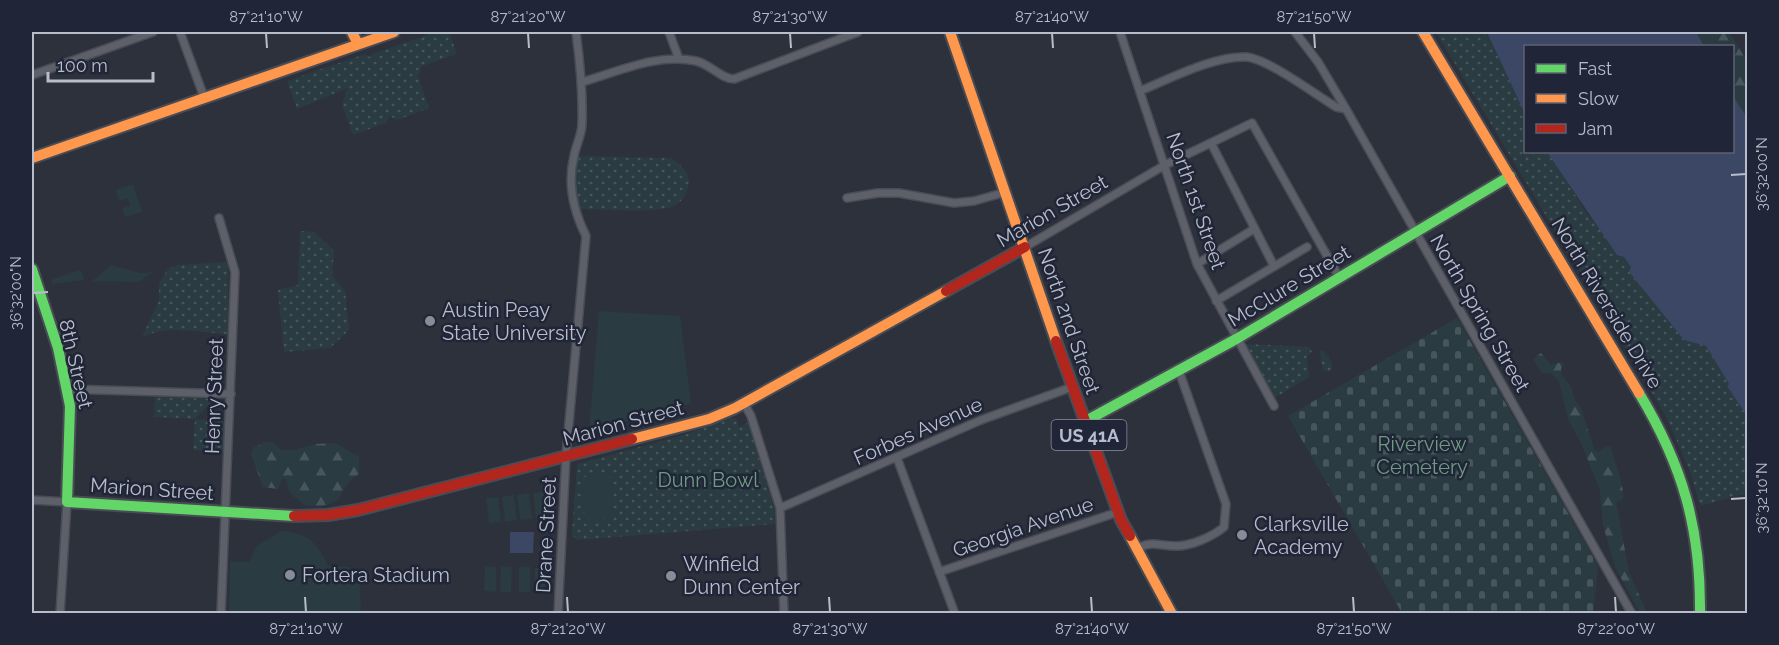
<svg xmlns="http://www.w3.org/2000/svg" width="1779" height="645" font-family="Raleway,sans-serif">
<style>
.grass{fill:url(#grass-dots)}
.forest{fill:url(#forest-firs)}
.cemetery{fill:url(#cemetery-stones)}
.garden{fill:#2a3b42}
.water{fill:#3c4766}
.lines{fill:none;stroke-linecap:round;stroke-linejoin:round}
.street-casing{stroke:#494c55;stroke-width:10}
.fast-casing{stroke:#494c55;stroke-width:14}
.slow-casing{stroke:#494c55;stroke-width:14}
.jam-casing{stroke:#494c55;stroke-width:14}
.street{stroke:#5d6069;stroke-width:7}
.fast{stroke:#63d668;stroke-width:10}
.slow{stroke:#ff974d;stroke-width:10}
.jam{stroke:#b3261e;stroke-width:10}
.ticks{fill:none;stroke:#b8bdcb;stroke-width:2}
.poi-dot{fill:#878c99;stroke:#202637;stroke-width:2}
.labels{text-anchor:middle;dominant-baseline:central;stroke-width:5;stroke-linejoin:round;paint-order:stroke}
.shield{fill:#202637;stroke:#8a909f;stroke-width:1.5}
.shield-label{font-size:18px;font-weight:bold;fill:#b8bdcb}
.street-label{font-size:20px;fill:#b8bdcb;stroke:#202637}
.poi-label{font-size:20px;fill:#b8bdcb;stroke:#202637;text-anchor:start}
.park-label{font-size:20px;fill:#6f9c80;stroke:#202637}
.neatline{fill:none;stroke:#b8bdcb;stroke-width:2}
.ticks-label{font-size:15px;text-anchor:middle;fill:#b8bdcb}
</style>
<defs>
<pattern id="grass-dots" width="8" height="8" patternUnits="userSpaceOnUse" patternTransform="scale(1.5)"><rect width="8" height="8" fill="#2a3b42"/><path d="M2 2h.1M6 6h.1" fill="none" stroke="#47555c" stroke-width="1.8" stroke-linecap="round"/></pattern>
<pattern id="forest-firs" width="22" height="20" patternUnits="userSpaceOnUse" patternTransform="scale(1.5)"><rect width="22" height="20" fill="#2a3b42"/><path d="M5 1l3.5 6h-7zM16 11l3.5 6h-7z" fill="#47555c"/></pattern>
<pattern id="cemetery-stones" width="16" height="16" patternUnits="userSpaceOnUse" patternTransform="scale(1.5)"><rect width="16" height="16" fill="#2a3b42"/><path d="M2 7V4a2 2 0 0 1 4 0v3zM10 15v-3a2 2 0 0 1 4 0v3z" fill="#47555c"/></pattern>
</defs>
<rect width="100%" height="100%" fill="#2d313c"/>
<path class="grass" d="M436 32H449L457 54 422 66 418 76 429 108 397 120 390 116 386 123 353 135 342 104 348 88 297 109 287 81 365 54 369 57 372 54Z
M1436 32H1487L1525 114 1526 152H1547L1551 156 1587 214 1624 257 1684 340 1706 346 1729 384 1727 386 1747 416V493L1700 506 1691 474 1667 418Z
M579 156 671 158C681 165 692 173 688 188 686 195 682 202 674 206 656 214 602 209 580 209L574 181Z
M300 231 314 232 334 251 332 275 345 291 349 330 330 348 284 352 278 290 298 285Z
M228 262V334C198 333 171 324 142 337L159 301V283L168 269 178 265Z
M1245 344 1309 347 1312 352 1307 357 1309 377 1273 399Z
M1319 351 1324 352 1331 361 1332 368 1329 372 1323 370Z
M155 397 215 399 195 419 225 421 224 452 193 450 195 419 154 417Z
M731 418H736L739 427 747 423 749 426 774 508 775 524 577 540 572 535 577 464 687 434Z"/>
<path class="forest" d="M1696 32H1729L1747 61V120L1733 95 1732 46H1704Z
M1541 353 1551 365 1562 362 1564 365 1561 368 1562 375 1571 387 1575 400 1581 408 1594 449 1598 452 1607 446 1611 447C1615 465 1624 481 1623 499L1616 502 1629 572 1647 613H1640L1615 567 1603 525 1600 490 1580 441 1568 419 1559 381 1551 373H1542L1533 359Z
M267 442H272L282 450H296L315 444 335 443 359 457V474C335 488 349 511 304 505L290 493 286 479H282L278 489 263 487 251 454 254 447Z"/>
<path class="cemetery" d="M1457 318 1598 566 1593 613H1402L1288 416Z"/>
<path class="garden" d="M133 184 142 212 125 217 122 208 130 206 128 198 119 201 116 190Z
M111 265 140 273 153 272 139 282 92 281Z
M78 270 82 272 84 280 52 284 51 280Z
M599 311 680 316 691 404 589 432Z
M610 475 614 519 585 521 581 477Z
M544 492 547 516 536 518 533 493Z
M529 493 532 519 520 520 517 495Z
M514 495 517 520 505 522 502 497Z
M498 497 501 522 489 523 486 498Z
M281 531C307 532 318 543 328 566L350 567 349 585 359 583 360 587 361 613H229L230 562H249L257 546Z
M485 566 496 567V592L484 591Z
M501 567H512L511 592H500Z
M519 567H530V592H519Z
M535 568H546L545 593H534Z"/>
<path class="water" d="M1487 32H1696L1704 46H1526L1525 114Z
M1733 95 1747 120V416L1727 386 1729 384 1706 346 1684 340 1629 272 1631 267 1624 257 1617 255 1547 152H1732Z
M510 532H534L533 553H510Z"/>
<g class="lines">
<g class="street-casing">
<path id="street" d="M180 32 204 97
M669 32 679 59
M1120 32 1197 264 1274 406
M1295 32 1318 62 1346 109 1632 614
M32 75 153 32
M582 82C620 71 657 53 696 61 710 64 721 79 734 79L858 32
M1140 91C1169 79 1215 55 1247 57 1268 59 1316 95 1336 107L1346 109
M1212 145 1274 266
M847 198 878 193H899L954 203 974 201 1006 192
M219 218 235 272 221 614
M1025 247 1165 165 1252 123 1339 277
M1197 264 1254 229
M1216 301 1307 247
M67 389 231 394
M744 403 751 416 780 508 784 614
M897 458 955 614
M32 500 67 502 60 614
M780 508 981 420 1072 387
M1135 549C1154 540 1157 546 1176 546 1191 546 1212 537 1224 527L1226 504 1179 371
M939 572 1118 512
M558 614 566 456 586 236C573 210 567 184 574 156 576 145 582 134 582 124 583 93 580 62 576 32"/>
</g>
<g class="fast-casing">
<path id="fast" d="M32 269 58 348 70 406 67 502 294 516
M1639 393C1683 466 1701 529 1700 614
M1084 422 1238 338 1510 176"/>
</g>
<g class="slow-casing">
<path id="slow" d="M352 32 358 44
M950 32 1056 341
M1423 32 1639 393
M32 158 394 32
M632 439 709 419 735 408 946 291
M1130 536 1172 614"/>
</g>
<g class="jam-casing">
<path id="jam" d="M946 291 1025 247
M1056 341 1121 520 1130 536
M294 516 328 515 358 510 632 439"/>
</g>
<use href="#street" class="street"/>
<use href="#fast" class="fast"/>
<use href="#slow" class="slow"/>
<use href="#jam" class="jam"/>
</g>
<path class="ticks" d="M266 33 267 48M528 33 529 48M790 33 791 48M1052 33 1053 48M1314 33 1315 48M1731 175 1746 174M33 293 48 292M1731 499 1746 498M305 597 306 612M567 597 568 612M829 597 830 612M1091 597 1092 612M1353 597 1354 612M1615 597 1616 612"/>
<g class="poi-dot">
<circle cx="430" cy="321" r="6"/>
<circle cx="1242" cy="535" r="6"/>
<circle cx="290" cy="575" r="6"/>
<circle cx="671" cy="576" r="6"/>
</g>
<g class="labels">
<rect class="shield" x="1051.5" y="420" width="75" height="30" rx="4.5"/>
<g class="shield-label">
<text x="1089" y="435">US 41A</text>
</g>
<g class="street-label">
<text transform="translate(1196 201) rotate(71)">North 1st Street</text>
<text transform="translate(1052 211) rotate(-30)">Marion Street</text>
<text transform="translate(1289 286) rotate(-31)">McClure Street</text>
<text transform="translate(1607 303) rotate(59)">North Riverside Drive</text>
<text transform="translate(1480 313) rotate(60)">North Spring Street</text>
<text transform="translate(1069 321) rotate(71)">North 2nd Street</text>
<text transform="translate(76 364) rotate(77)">8th Street</text>
<text transform="translate(214 396) rotate(-88)">Henry Street</text>
<text transform="translate(623 423) rotate(-15)">Marion Street</text>
<text transform="translate(918 431) rotate(-24)">Forbes Avenue</text>
<text transform="translate(152 489) rotate(4)">Marion Street</text>
<text transform="translate(1023 527) rotate(-19)">Georgia Avenue</text>
<text transform="translate(546 535) rotate(-87)">Drane Street</text>
</g>
<g class="poi-label">
<text x="442" y="310">Austin Peay<tspan x="442" dy="23">State University</tspan></text>
<text x="1254" y="524">Clarksville<tspan x="1254" dy="23">Academy</tspan></text>
<text x="683" y="564">Winfield<tspan x="683" dy="23">Dunn Center</tspan></text>
<text x="302" y="575">Fortera Stadium</text>
</g>
<g class="park-label">
<text x="1422" y="444">Riverview<tspan x="1422" dy="23">Cemetery</tspan></text>
<text x="708" y="480">Dunn Bowl</text>
</g>
</g>
<rect width="1779" height="645" fill="none" stroke="#202637" stroke-width="66"/>
<rect x="1524" y="45" width="210" height="108" fill="#202637" stroke="#5d6272" stroke-width="1.5"/>
<rect x="1536" y="64" width="30" height="9" fill="#63d668" stroke="#5d6272" stroke-width="1.5"/>
<text x="1578" y="75" font-size="18" fill="#b8bdcb">Fast</text>
<rect x="1536" y="94" width="30" height="9" fill="#ff974d" stroke="#5d6272" stroke-width="1.5"/>
<text x="1578" y="105" font-size="18" fill="#b8bdcb">Slow</text>
<rect x="1536" y="124" width="30" height="9" fill="#b3261e" stroke="#5d6272" stroke-width="1.5"/>
<text x="1578" y="135" font-size="18" fill="#b8bdcb">Jam</text>
<path d="M48 72v9h105v-9" fill="none" stroke="#b8bdcb" stroke-width="3"/>
<text x="57" y="72" font-size="18" fill="#b8bdcb" stroke="#202637" stroke-width="4.5" paint-order="stroke">100 m</text>
<rect x="33" y="33" width="1713" height="579" class="neatline"/>
<g class="ticks-label">
<text x="266" y="22">87°21'10"W</text>
<text x="528" y="22">87°21'20"W</text>
<text x="790" y="22">87°21'30"W</text>
<text x="1052" y="22">87°21'40"W</text>
<text x="1314" y="22">87°21'50"W</text>
<text transform="translate(1762 174) rotate(-90)" y="5">36°32'00"N</text>
<text transform="translate(16 293) rotate(-90)" y="5">36°32'00"N</text>
<text transform="translate(1762 498) rotate(-90)" y="5">36°32'10"N</text>
<text x="306" y="634">87°21'10"W</text>
<text x="568" y="634">87°21'20"W</text>
<text x="830" y="634">87°21'30"W</text>
<text x="1092" y="634">87°21'40"W</text>
<text x="1354" y="634">87°21'50"W</text>
<text x="1616" y="634">87°22'00"W</text>
</g>
</svg>
